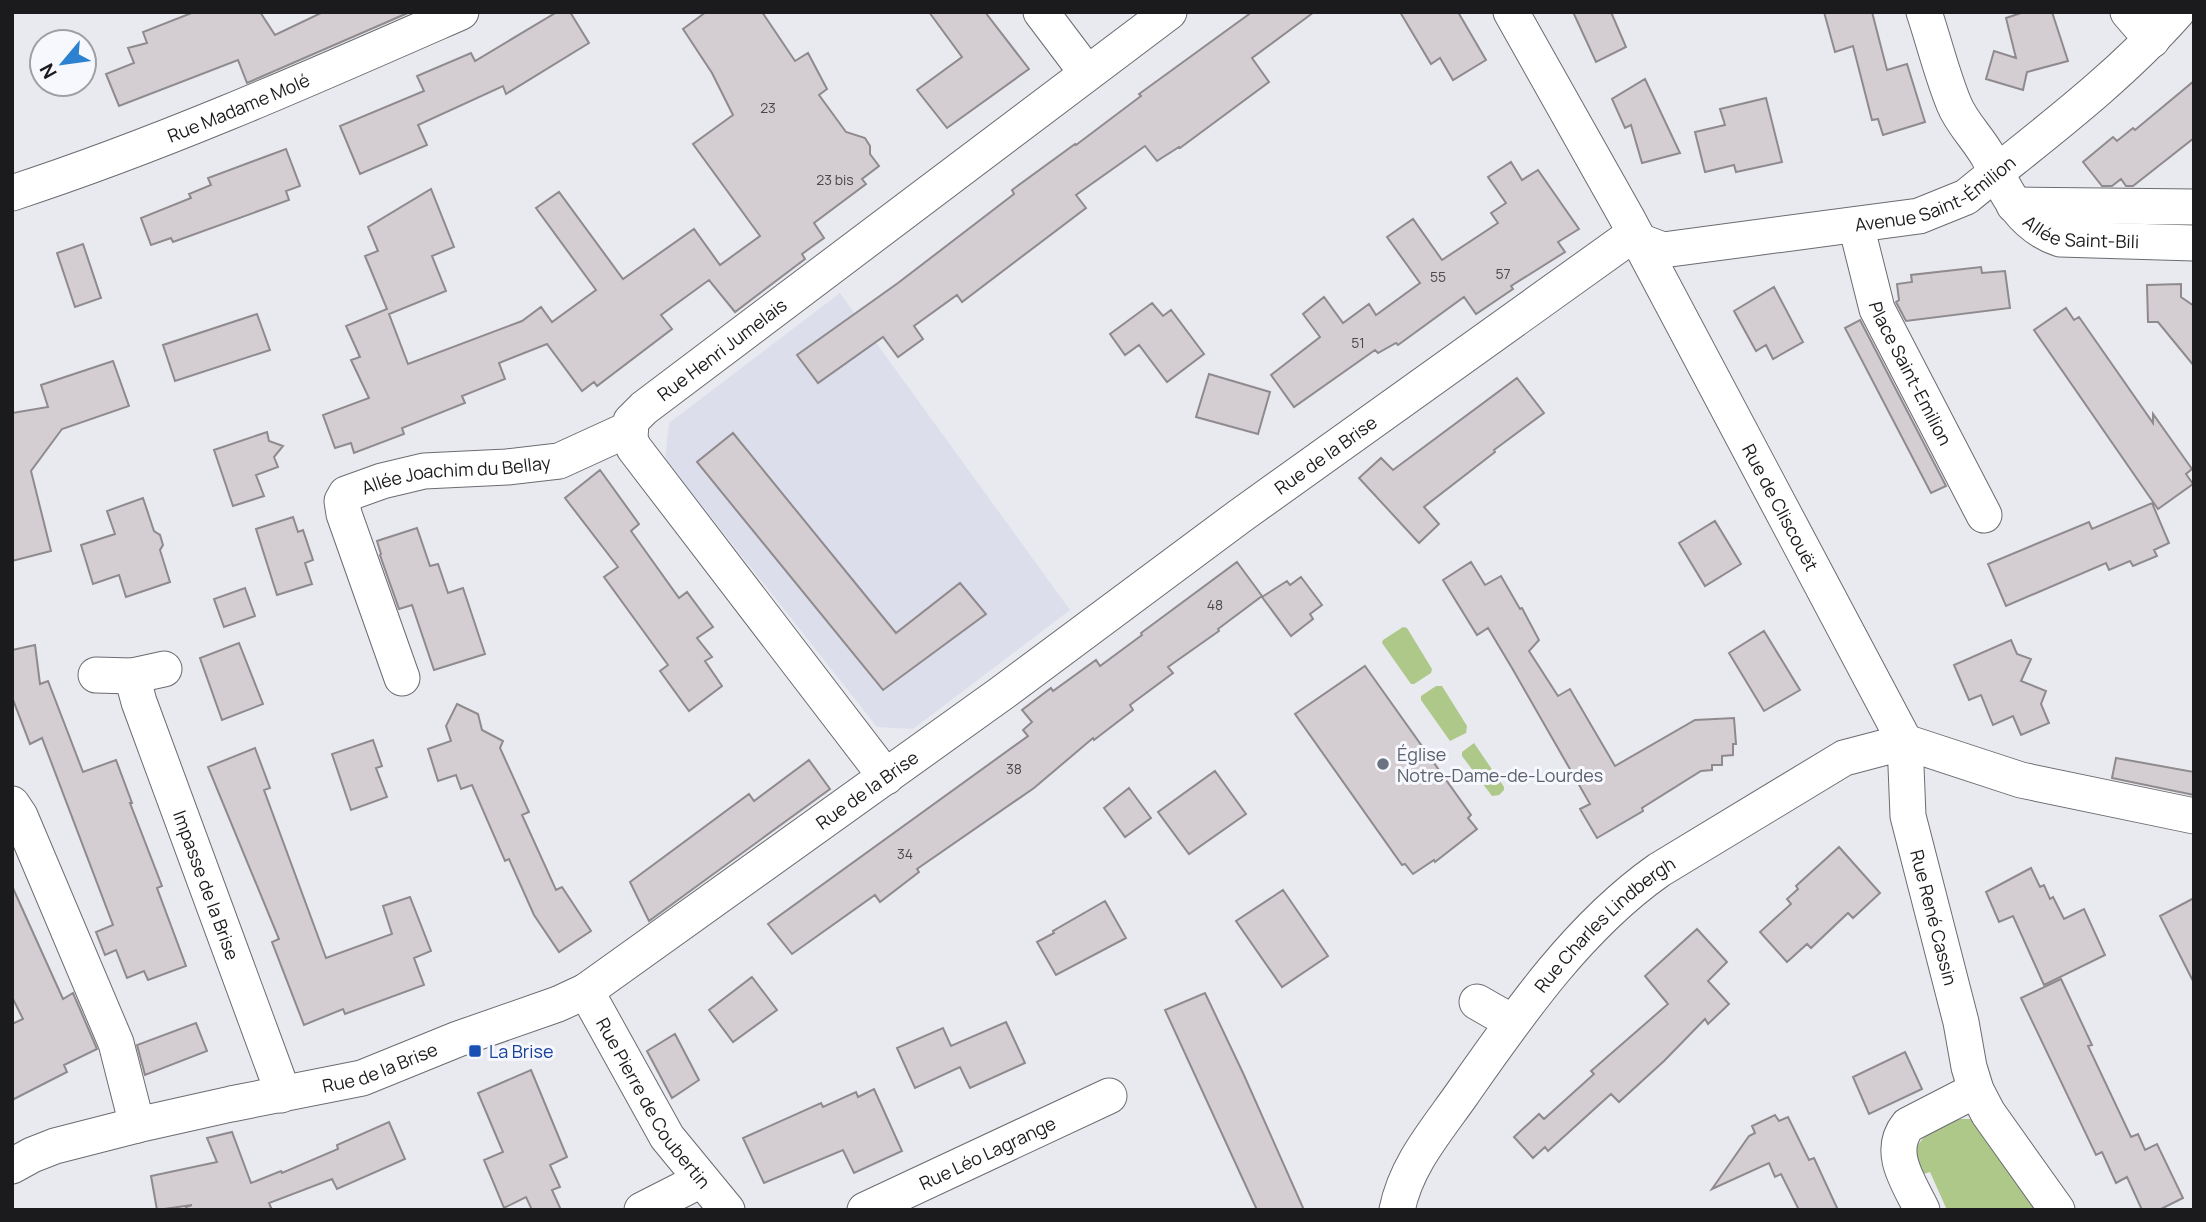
<svg xmlns="http://www.w3.org/2000/svg" width="2206" height="1222" font-family="Manrope,sans-serif">
<style>
.built{fill:#dcdeeb}
.green{fill:#adc889}
.building{fill:#d4ced2;stroke:#8f8a8d;stroke-width:2}
.lines{fill:none;stroke-linecap:round;stroke-linejoin:round}
.minor-casing{stroke:#6b6c71;stroke-width:37}
.minor{stroke:#fff;stroke-width:35}
.worship-dot{fill:#6b7280;stroke:#f7f8fd;stroke-width:2.5}
.transit-dot{fill:#1a4fb4;stroke:#f7f8fd;stroke-width:2.5}
.labels{text-anchor:middle;dominant-baseline:central;stroke-width:6;stroke-linejoin:round;paint-order:stroke}
.number-label{font-size:14px;fill:#49484a}
.street-label{font-size:18px;fill:#1b1b1d;stroke:#f7f8fd}
.worship-label{font-size:18px;fill:#5b616d;stroke:#f7f8fd;text-anchor:start}
.transit-label{font-size:18px;fill:#164399;stroke:#f7f8fd;text-anchor:start}
</style>
<rect width="100%" height="100%" fill="#e9eaf0"/>
<path class="built" d="M840 293 1070 610 913 729 877 727 665 459 669 423Z"/>
<path class="green" d="M1403 627 1407 628 1432 669 1431 673 1414 684H1411L1382 643 1383 640Z
M1436 686H1442L1467 726 1466 733 1450 741 1421 700V696Z
M1474 743 1504 787V790L1499 795 1492 796 1462 756V752Z
M1960 1119H1971L1982 1127 2042 1210H1947L1930 1172 1920 1175C1904 1142 1932 1128 1960 1119Z"/>
<path class="building" d="M194 12H260L275 35 323 12H410L247 83 238 60 119 106 106 74 134 63 128 48 147 43 143 32Z
M557 12H570L589 43 506 94 503 86 418 125 427 145 360 174 340 126 424 91 417 76 471 53 475 61Z
M706 12H762L795 61 808 53 827 89 819 95 846 132 865 138 870 146V154L879 166 862 179 866 184 814 223 824 238 802 254 805 259 735 312 709 280 661 315 672 329 597 386 594 382 582 391 547 344 499 363 505 379 462 396 465 403 402 428 404 434 354 453 351 443 335 448 323 415 369 398 351 360 360 357 346 326 387 309 365 256 378 251 368 227 431 189 454 247 432 256 446 291 389 314 408 364 522 321 541 307 552 322 596 290 536 208 559 192 623 279 694 229 720 265 760 236 693 144 733 115 712 73 683 29Z
M929 12H985L1029 69 947 128 917 90 962 57Z
M1252 12H1314L1252 58 1269 82 1180 148 1179 147 1157 161 1145 146 1076 195 1086 208 962 302 957 295 914 326 923 339 898 357 883 337 818 383 797 355 898 283 1014 194 1012 190 1075 144 1076 145 1141 96 1139 94Z
M1400 12H1458L1486 60 1453 80 1440 58 1431 64Z
M1573 12H1611L1626 47 1596 62Z
M1824 12H1872L1887 70 1907 64 1925 122 1883 135 1878 119 1872 120 1853 46 1835 52Z
M2024 12H2052L2068 61 2027 72 2023 90 1986 79 1994 51 2016 58 2006 18Z
M1645 79 1680 153 1642 163 1631 125 1625 128 1612 99Z
M2194 81V138L2133 186H2126L2121 179 2112 186H2102L2083 162 2113 137 2117 141 2133 128 2135 130Z
M1766 98 1782 162 1736 172 1734 165 1705 172 1695 132 1725 125 1720 109Z
M286 149 300 186 286 191 289 200 173 242 171 238 151 245 141 218 191 198 189 194 211 185 208 178Z
M1511 162 1522 180 1538 170 1579 229 1558 242 1565 252 1511 286 1513 289 1476 314 1464 297 1398 345 1396 343 1378 353 1375 350 1294 407 1271 375 1320 337 1303 314 1324 297 1343 323 1369 304 1376 315 1420 283 1387 237 1413 219 1442 260 1498 223 1491 213 1506 203 1488 177Z
M83 244 101 298 75 307 57 253Z
M1981 267 1982 273 2005 271 2010 308 1906 321 1896 302 1899 300 1897 284 1912 282 1911 275Z
M2181 284V297L2194 306V366L2158 322H2148L2147 285Z
M1774 287 1803 342 1773 359 1766 345 1756 351 1734 311Z
M1152 303 1163 316 1171 310 1204 354 1167 382 1139 345 1125 355 1110 334Z
M2066 308 2074 320 2079 317 2153 423V414L2192 469 2186 474 2193 484 2158 509 2034 330Z
M257 314 270 350 175 381 163 345Z
M1860 320 1946 486 1931 493 1845 328Z
M113 361 129 406 62 429 31 471 51 551 12 561V413L48 407 41 385Z
M1209 374 1270 392 1258 434 1196 417Z
M1517 378 1544 413 1494 450 1495 452 1424 507 1439 524 1419 543 1359 478 1381 458 1393 470Z
M267 432 269 441 283 446 274 457 278 467 256 475 264 496 233 506 214 450Z
M733 433 896 633 960 583 986 614 883 690 697 462Z
M600 470 639 524 631 531 679 598 687 592 713 627 697 638 712 657 705 661 722 686 689 711 660 671 668 665 604 577 618 567 565 498Z
M143 498 154 531 160 535 163 545 160 550 170 582 126 597 119 575 93 584 81 545 115 534 107 511Z
M2152 503 2169 543 2154 550 2157 556 2133 566 2130 561 2109 570 2106 563 2006 606 1988 564 2089 522 2092 529Z
M293 517 298 532 303 530 313 560 305 563 312 584 277 595 256 529Z
M1715 521 1741 564 1705 586 1679 543Z
M417 528 430 566 438 564 448 593 463 588 485 654 434 670 412 605 399 609 380 555 381 554 377 541Z
M1237 562 1262 596 1218 629 1219 631 1168 667 1173 673 1130 705 1133 710 1094 740 1093 738 1034 788 917 869 919 872 880 902 875 895 792 954 768 924 1028 736 1023 730 1032 722 1022 710 1051 688 1053 691 1096 660 1100 666 1142 635 1141 633Z
M1471 562 1485 585 1501 576 1520 609 1522 608 1539 640 1529 651 1558 696 1570 689 1615 766 1695 720 1734 718 1736 744H1733V755L1722 756V765H1712V770L1701 771 1642 808 1643 811 1597 838 1580 809 1590 804 1512 668 1488 628 1477 635 1443 580Z
M1301 577 1322 605 1310 614 1313 619 1291 636 1262 597 1287 581 1290 585Z
M245 588 255 616 224 627 214 599Z
M1764 631 1800 690 1764 711 1729 653Z
M2011 640 2017 654 2031 659 2021 681 2046 691 2041 704 2049 723 2021 735 2013 716 1993 725 1981 695 1969 700 1954 665Z
M239 643 263 704 222 720 200 658Z
M35 645 40 684 48 681 83 772 116 760 132 803H130L162 886 157 888 186 966 148 980 144 971 127 978 116 950 105 955 96 932 113 925 42 738 30 744 12 697V650Z
M1365 666 1471 815 1468 818 1477 829 1435 862 1434 860 1413 874 1405 864 1402 865 1295 714Z
M457 704 478 714 482 730 503 741 500 748 529 812 522 815 556 890 562 887 591 931 559 952 534 915 509 859 505 861 472 785 461 789 456 775 438 781 428 749 451 741 446 726Z
M373 740 382 766 376 768 387 797 351 810 332 754Z
M255 748 270 788 264 790 326 958 392 934 383 906 410 897 431 951 414 958 424 985 345 1014 343 1009 304 1025 272 942 279 939 208 767Z
M2116 758 2194 772V795L2112 778Z
M809 760 830 789 649 921 630 882 749 794 754 801Z
M1215 771 1246 814 1189 854 1158 812Z
M1129 788 1151 818 1125 837 1104 808Z
M1839 847 1880 893 1853 918 1848 913 1811 948 1807 944 1787 962 1760 932 1791 904 1787 899 1798 889 1796 886Z
M2031 868 2040 887 2044 885 2050 899 2053 897 2064 919 2084 909 2105 955 2044 985 2013 916 1999 922 1986 892Z
M12 886 63 999 73 993 97 1049 64 1065 67 1072 12 1100V1024L23 1019 12 997Z
M1283 890 1328 956 1282 987 1236 921Z
M2194 898V983L2160 916Z
M1105 901 1126 938 1056 975 1037 942 1054 933 1053 931Z
M1697 929 1727 962 1708 981 1729 1004 1708 1024 1705 1019 1664 1061 1619 1102 1611 1094 1548 1151 1545 1147 1533 1158 1514 1137 1539 1114 1544 1119 1594 1074 1591 1071 1668 1004 1645 976Z
M752 977 777 1010 733 1042 709 1010Z
M2061 979 2092 1045 2088 1046 2131 1137 2138 1134 2145 1150 2157 1144 2183 1198 2159 1210H2142L2127 1177 2116 1183 2102 1152 2096 1155 2021 998Z
M1205 993 1243 1073 1304 1210H1257L1165 1010Z
M1006 1022 1025 1063 970 1088 960 1067 915 1088 897 1048 943 1028 951 1046Z
M196 1023 207 1051 145 1075 137 1045Z
M675 1034 699 1080 672 1098 647 1051Z
M1905 1052 1922 1089 1869 1114 1853 1077Z
M531 1070 567 1157 550 1165 560 1187 552 1190 561 1210H532L526 1197 504 1208 484 1160 503 1152 478 1093Z
M874 1089 902 1151 854 1173 843 1150 764 1183 743 1138 821 1103 823 1107 856 1092 858 1097Z
M1775 1115 1779 1121 1788 1117 1809 1160 1814 1158 1838 1210H1799L1781 1174 1775 1177 1769 1163 1712 1189 1749 1136 1755 1133 1752 1126Z
M389 1122 405 1159 337 1189 332 1179 269 1203 272 1210H186V1207L192 1205 157 1210 151 1176 217 1162 207 1138 232 1132 251 1183 281 1171 282 1173 338 1149 337 1145Z"/>
<g class="lines">
<g class="minor-casing">
<g id="minor">
<path d="M1041 12 1087 73"/>
<path id="s1" d="M1511 12 1627 218 1905 742 2021 780 2194 816"/>
<path id="s2" d="M1924 12C1934 42 1942 75 1954 104 1962 124 1979 139 1989 158 2006 193 2021 226 2060 239L2194 243"/>
<path d="M2128 12 2152 40"/>
<path id="s3" d="M12 193C165 143 313 77 461 12"/>
<path d="M2014 205 2194 207"/>
<path id="s4" d="M1856 225 1877 309 1984 515"/>
<path d="M96 675 132 676 164 669"/>
<path id="s5" d="M132 676 139 702 279 1082 281 1095"/>
<path id="s6" d="M402 678 344 514 342 501 346 494 382 481 424 471 507 467 559 461 629 429"/>
<path id="s7" d="M886 777 634 448 630 439 631 421 644 408 1169 12"/>
<path d="M12 804 20 816 116 1043 137 1125"/>
<path id="s8" d="M586 991 667 1137 727 1210"/>
<path d="M1477 1002 1512 1022"/>
<path id="s9" d="M12 1166 32 1155 55 1146 137 1125 231 1104 362 1078 458 1039 558 1004 586 991 1002 693 1240 516 1624 241H1639L1663 250 1919 216 1966 197C2038 138 2115 82 2177 12"/>
<path d="M642 1210 701 1180"/>
<path id="s10" d="M865 1210 1109 1096"/>
<path id="s11" d="M1397 1210C1406 1165 1436 1131 1462 1094 1518 1014 1578 927 1659 870L1844 758 1905 742 1908 816 1961 1022 1969 1067 1976 1090 1988 1113 2057 1210"/>
<path d="M1922 1210C1909 1183 1886 1152 1908 1125L1976 1090"/>
</g>
</g>
<use href="#minor" class="minor"/>
</g>
<circle class="worship-dot" cx="1383" cy="764" r="7"/>
<rect class="transit-dot" x="468" y="1044" width="14" height="14" rx="3.5"/>
<g class="labels">
<g class="number-label">
<text x="768" y="107">23</text>
<text x="835" y="179">23 bis</text>
<text x="1503" y="273">57</text>
<text x="1438" y="276">55</text>
<text x="1358" y="342">51</text>
<text x="1215" y="604">48</text>
<text x="1014" y="768">38</text>
<text x="905" y="853">34</text>
</g>
<g class="street-label">
<text stroke="none"><textPath href="#s3" startOffset="242">Rue Madame Molé</textPath></text>
<text stroke="none"><textPath href="#s9" startOffset="2205">Avenue Saint-Émilion</textPath></text>
<text stroke="none"><textPath href="#s2" startOffset="292">Allée Saint-Bili</textPath></text>
<text stroke="none"><textPath href="#s7" startOffset="558">Rue Henri Jumelais</textPath></text>
<text stroke="none"><textPath href="#s4" startOffset="159">Place Saint-Emilion</textPath></text>
<text stroke="none"><textPath href="#s9" startOffset="1516">Rue de la Brise</textPath></text>
<text stroke="none"><textPath href="#s6" startOffset="308">Allée Joachim du Bellay</textPath></text>
<text stroke="none"><textPath href="#s1" startOffset="564">Rue de Cliscouët</textPath></text>
<text stroke="none"><textPath href="#s9" startOffset="948">Rue de la Brise</textPath></text>
<text stroke="none"><textPath href="#s5" startOffset="222">Impasse de la Brise</textPath></text>
<text stroke="none"><textPath href="#s11" startOffset="892">Rue René Cassin</textPath></text>
<text stroke="none"><textPath href="#s11" startOffset="357">Rue Charles Lindbergh</textPath></text>
<text stroke="none"><textPath href="#s9" startOffset="382">Rue de la Brise</textPath></text>
<text stroke="none"><textPath href="#s8" startOffset="131">Rue Pierre de Coubertin</textPath></text>
<text stroke="none"><textPath href="#s10" startOffset="135">Rue Léo Lagrange</textPath></text>
</g>
<g class="worship-label">
<text x="1397" y="754">Église<tspan x="1397" dy="21">Notre-Dame-de-Lourdes</tspan></text>
</g>
<g class="transit-label">
<text x="489" y="1051">La Brise</text>
</g>
</g>
<rect width="2206" height="1222" fill="none" stroke="#1b1b1d" stroke-width="28"/>
<g transform="translate(63 63) rotate(241)"><circle r="33" fill="#f7f8fd" stroke="#9fa0a3" stroke-width="2"/>
<path d="M0-5L12 26L0 18L-12 26Z" fill="#2c82d0"/>
<text y="-10" font-size="19" font-weight="bold" text-anchor="middle" fill="#1b1b1d">N</text>
</g>
</svg>
